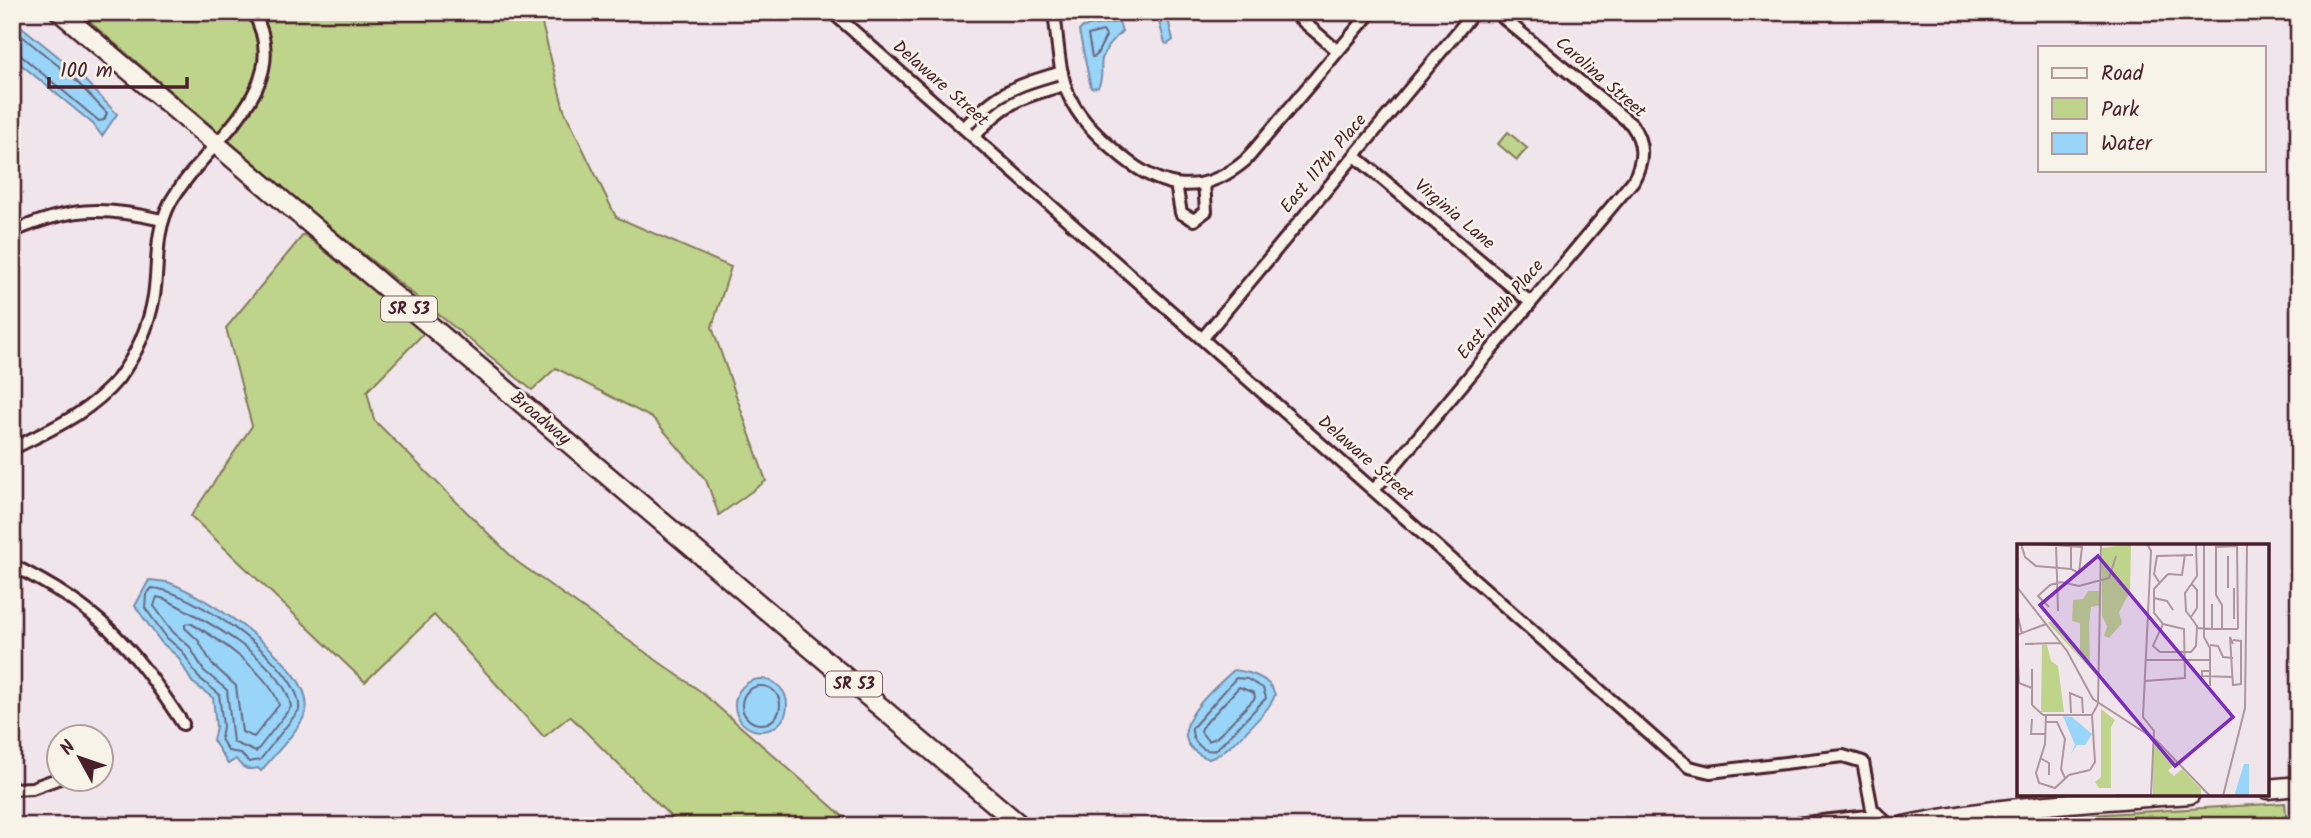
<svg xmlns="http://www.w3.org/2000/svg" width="2311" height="838" font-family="Kalam,sans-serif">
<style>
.built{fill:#ebdbed}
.green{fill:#bed48a;stroke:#847a5a;stroke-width:2}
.water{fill:#98d5f9;stroke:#798ca7;stroke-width:2}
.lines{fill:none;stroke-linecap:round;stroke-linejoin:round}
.shore{stroke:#69687d;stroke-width:2}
.minor-casing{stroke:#4a1f2b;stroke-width:16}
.primary-casing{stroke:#4a1f2b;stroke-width:23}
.minor{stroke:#f7f3e8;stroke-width:10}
.primary{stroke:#f7f3e8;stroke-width:18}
.labels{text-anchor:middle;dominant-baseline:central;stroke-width:5;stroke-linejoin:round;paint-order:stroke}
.shield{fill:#f7f3e8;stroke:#7e5f64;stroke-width:2}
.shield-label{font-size:16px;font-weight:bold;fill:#4a1f2b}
.street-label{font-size:18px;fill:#4a1f2b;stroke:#f7f3e8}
.inset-road{fill:none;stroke:#ae969e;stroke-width:2}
.view{fill:#7b2cbf;fill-opacity:0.15;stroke:#7b2cbf;stroke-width:3.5}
.inset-edge{fill:none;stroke:#4a1f2b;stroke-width:3.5}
</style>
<rect width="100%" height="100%" fill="#f0e5eb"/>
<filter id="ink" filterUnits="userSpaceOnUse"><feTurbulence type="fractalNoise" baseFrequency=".0143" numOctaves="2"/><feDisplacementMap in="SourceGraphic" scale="14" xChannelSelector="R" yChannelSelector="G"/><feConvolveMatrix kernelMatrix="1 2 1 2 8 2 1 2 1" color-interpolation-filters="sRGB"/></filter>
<g filter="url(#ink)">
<path class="built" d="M2285 803H2299V826H2287Z"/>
<path class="green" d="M78 12H539L564 110 616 217 731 267 712 327 766 481 719 515 706 480 654 419 556 368 532 390 318 217Z
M1508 132 1527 148 1517 160 1498 144Z
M304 234 424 333 367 391 374 420 516 561 700 691 854 826H680L570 716 544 737 434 615 365 682 191 516 252 426 226 328Z
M2285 803 2287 826H1995L2023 819Z"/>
<path class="water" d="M12 19 76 71 117 114 102 136 93 124 12 57Z
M1168 19 1173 40 1168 44 1165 43 1159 22Z
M1119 22 1122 31C1114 40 1105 47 1102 59 1100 69 1104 78 1098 87L1091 88 1079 31 1083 27Z
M149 580C156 581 164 581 170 583 206 596 316 668 306 711 303 726 272 757 261 771L258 768C247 771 242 768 236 759L228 764 213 740 216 727 213 698 192 682 178 657 161 642 135 606Z
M1234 670C1250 672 1270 677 1275 695 1269 712 1226 754 1209 759 1154 738 1211 691 1234 670Z
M735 705a26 26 0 1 1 52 0a26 26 0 1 1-52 0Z"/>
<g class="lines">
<path class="shore" d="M12 28 71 76 107 113 104 120 99 121 19 54 12 52
M1103 31 1106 36 1096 56 1092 57 1088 35Z
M152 588C191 590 304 667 299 710L260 760 249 762 240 753 228 751 221 739 223 726 219 694 198 677 183 652 167 638 145 608 146 595Z
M157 597 165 599C202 618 285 662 291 707L256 752 233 742 227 690 204 671 190 647 173 632 154 606Z
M190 623C218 638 270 674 279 705L254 737 242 732 236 686 212 664 198 640 185 628V624Z
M1236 678 1247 679 1263 688 1266 698 1222 744 1215 750C1202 753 1191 740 1192 728Z
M742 705a19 19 0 1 1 38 0a19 19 0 1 1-38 0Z
M1239 687 1254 693 1255 698 1216 738 1208 741 1201 732 1202 727Z"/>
<g class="minor-casing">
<path id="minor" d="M832 12 1672 754 1689 767 1710 772 1843 756 1863 762 1872 809 1890 826
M1054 12C1058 40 1058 71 1069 96 1079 118 1095 134 1113 149 1155 187 1198 201 1246 160L1371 12
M1292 12 1338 51
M964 128C998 91 1015 86 1062 72
M974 137C1002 103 1023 96 1065 85
M1355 156 1530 302
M1176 184 1181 213 1194 220 1206 211 1204 183
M12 232C69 207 102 206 162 220
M1202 339 1474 12
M12 449C51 429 90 413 118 379 136 355 149 326 154 296 159 263 154 234 170 203 203 144 298 89 253 12
M1374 490 1633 181C1644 161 1645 143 1631 124L1496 12
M12 565C101 610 129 642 183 724
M12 789 32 788 60 778
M1778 826 1876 815"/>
</g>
<g class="primary-casing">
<path id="primary" d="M60 12 1021 826
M2267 789 2299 786
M1904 826C1999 806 2094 801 2190 794"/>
</g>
<use href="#minor" class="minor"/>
<use href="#primary" class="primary"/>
</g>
</g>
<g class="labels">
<g class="shield">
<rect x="381" y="296.5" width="56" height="25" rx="5"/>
<rect x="826" y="671.5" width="56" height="25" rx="5"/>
</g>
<g class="shield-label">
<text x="409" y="309">SR 53</text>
<text x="854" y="684">SR 53</text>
</g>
<g class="street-label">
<text transform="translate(1600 78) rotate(41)">Carolina Street</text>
<text transform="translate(940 84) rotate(41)">Delaware Street</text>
<text transform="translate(1324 164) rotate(-50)">East 117th Place</text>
<text transform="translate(1454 215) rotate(40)">Virginia Lane</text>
<text transform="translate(1501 310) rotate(-50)">East 119th Place</text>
<text transform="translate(540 419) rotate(40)">Broadway</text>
<text transform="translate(1365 459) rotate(41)">Delaware Street</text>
</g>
</g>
<g transform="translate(2017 544)">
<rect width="252" height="252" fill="#f0e5eb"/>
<path d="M114 0 113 48 102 68 105 79 92 94 87 92 90 82 85 72V4ZM71 47H82L83 61 74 63 72 81 73 122 80 132 31 79 34 77 63 110V79L55 77 56 56 66 55ZM25 101H30L34 117 41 122 47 168H24ZM84 165 98 176 94 183V244H82L78 238 84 233ZM136 198 159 218 151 227 157 232 165 225 184 245V252H136Z" fill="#bed48a"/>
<path d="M46 172 55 173 75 190 68 201H60L54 210 58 201ZM227 220H232V252H217Z" fill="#98d5f9"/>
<path class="inset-road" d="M4 0 8 13 19 22 54 25M22 0 65 3 62 29 54 25V3M39 0 41 67M130 0 134 7 126 173 137 187 134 252M187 0V93L193 104V142M151 30 137 45V69L146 80 136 102 143 108H174L179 102 180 82 169 67 168 49 180 32 179 0M151 30 165 31 168 10M142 38 137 30 140 12 176 11M0 43 50 107 76 155 139 196 193 252M211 44V12M137 54 150 57 156 66M32 63 21 52 33 41 44 38 62 42 92 34 99 12M0 68 5 90M174 73 180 64V46L174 39M217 75V44M180 84 196 85H220L221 84 220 2 199 3V51L205 61V85M195 85V60M0 91 29 80M0 92 2 139 15 144M8 100 44 99M193 101 201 102 206 113 216 114M128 116H193M15 125V161M193 127H185V132L216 133M127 137 168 134 167 85 146 80M216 141 224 140V97L216 96M216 142 213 93 216 100M81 160 84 0M15 161 26 171H75M54 169 53 149 65 154 66 169M29 171 28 200 19 229 22 239 38 244 52 231 73 226M15 175 14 190H29M29 178H40L48 195 44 225 48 234M23 214 32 219V231M73 226 78 218 75 171 81 160M99 251H134M206 252 228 164 230 0"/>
<path class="view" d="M81 12 216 173 158 222 23 61Z"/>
<rect width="252" height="252" class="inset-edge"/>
</g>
<rect width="2311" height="838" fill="none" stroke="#f7f3e8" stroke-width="42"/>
<rect x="21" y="21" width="2269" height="796" fill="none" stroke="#4a1f2b" stroke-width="2.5" filter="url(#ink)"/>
<rect x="2038" y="46" width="228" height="126" fill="#f7f3e8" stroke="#b29e9c" stroke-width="2"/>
<rect x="2052" y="68" width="35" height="10" fill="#f7f3e8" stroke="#b29e9c" stroke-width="2"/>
<text x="2101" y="80" font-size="21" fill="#4a1f2b">Road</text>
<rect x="2052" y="98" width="35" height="21" fill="#bed48a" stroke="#b29e9c" stroke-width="2"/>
<text x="2101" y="116" font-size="21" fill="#4a1f2b">Park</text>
<rect x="2052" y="133" width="35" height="21" fill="#98d5f9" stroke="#b29e9c" stroke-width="2"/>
<text x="2101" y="150" font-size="21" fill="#4a1f2b">Water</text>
<g transform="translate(80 758) rotate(310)"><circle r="33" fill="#f7f3e8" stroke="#b29e9c" stroke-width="2"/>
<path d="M0-5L12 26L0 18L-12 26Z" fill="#4a1f2b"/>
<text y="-10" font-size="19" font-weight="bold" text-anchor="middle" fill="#4a1f2b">N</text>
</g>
<path d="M49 77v10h138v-10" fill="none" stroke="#4a1f2b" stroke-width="3.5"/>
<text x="60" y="77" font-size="21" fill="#4a1f2b" stroke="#f7f3e8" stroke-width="5" paint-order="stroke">100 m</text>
</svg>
